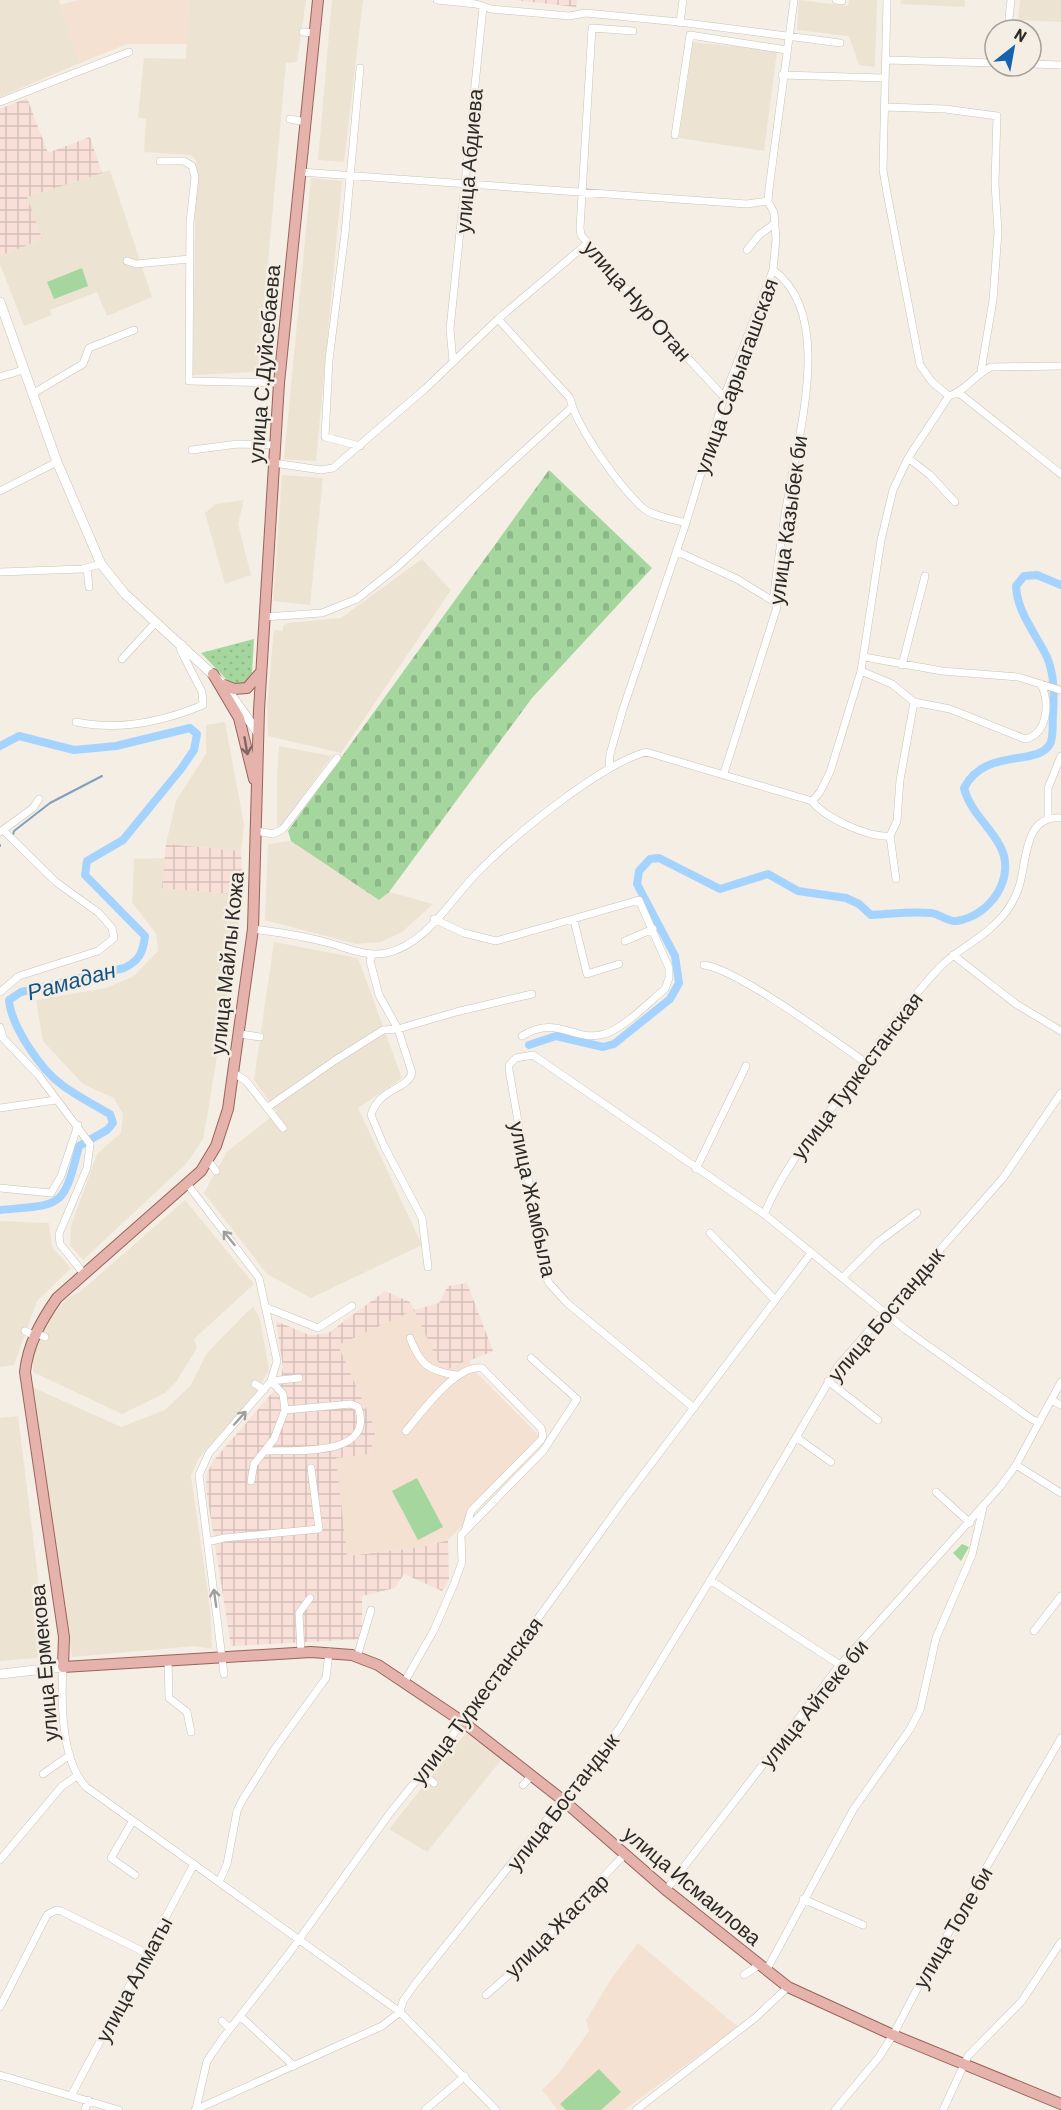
<svg xmlns="http://www.w3.org/2000/svg" width="1061" height="2110" font-family="Barlow,sans-serif">
<style>
.built{fill:#ede3d2}
.industrial{fill:url(#industrial-grid)}
.education{fill:#f5e1d2}
.green{fill:#a4d69e}
.cemetery{fill:url(#cemetery-stones)}
.park{fill:url(#park-dots)}
.lines{fill:none;stroke-linecap:round;stroke-linejoin:round}
.stream{stroke:#80a0be;stroke-width:2}
.canal{stroke:#a4d3ff;stroke-width:8}
.street-casing{stroke:#c9c3ba;stroke-width:8}
.secondary-casing{stroke:#c9c3ba;stroke-width:10}
.primary-casing{stroke:#996358;stroke-width:12}
.street{stroke:#fff;stroke-width:7}
.secondary{stroke:#fff;stroke-width:9}
.primary{stroke:#e5b3ab;stroke-width:10}
.oneway{stroke:#7f6862}
.oneway2{stroke:#a09f9d}
.labels{text-anchor:middle;dominant-baseline:central;stroke-width:5;stroke-linejoin:round;paint-order:stroke}
.street-label{font-size:21px;fill:#2c2a26;stroke:#f4eee5}
.water-label{font-size:22px;font-style:italic;fill:#135384;stroke:#f4eee5}
</style>
<defs>
<pattern id="industrial-grid" width="8" height="8" patternUnits="userSpaceOnUse" patternTransform="scale(1.5)"><rect width="8" height="8" fill="#f8dfd8"/><path d="M0 4h8M4 0v8" fill="none" stroke="#d5c0b9"/></pattern>
<pattern id="cemetery-stones" width="16" height="16" patternUnits="userSpaceOnUse" patternTransform="scale(1.5)"><rect width="16" height="16" fill="#a4d69e"/><path d="M2 7V4a2 2 0 0 1 4 0v3zM10 15v-3a2 2 0 0 1 4 0v3z" fill="#8db888"/></pattern>
<pattern id="park-dots" width="8" height="8" patternUnits="userSpaceOnUse" patternTransform="scale(1.5)"><rect width="8" height="8" fill="#a4d69e"/><path d="M2 2h.1M6 6h.1" fill="none" stroke="#8db888" stroke-width="1.8" stroke-linecap="round"/></pattern>
</defs>
<rect width="100%" height="100%" fill="#f4eee5"/>
<path class="built" d="M0 0H59L80 63 0 97Z
M189 0H306L297 62 286 63 258 372 193 375 196 160 191 155 144 152 146 119 138 117 144 58 186 59Z
M332 0H363L344 162 318 160Z
M799 0 848 6 849 0H877L875 67 859 65 849 36 797 30Z
M901 0H965V7L900 4Z
M1020 0H1061V22L1018 20Z
M693 42 777 51 764 151 679 138Z
M110 170 152 297 107 316 97 292 50 310 52 315 24 326 0 264V256L42 239 26 197Z
M311 178 342 181 316 461 284 459Z
M282 475 323 478 310 605 273 601Z
M244 500 238 524 251 575 225 584 205 513 216 504Z
M422 559 451 590 341 753 268 736 267 707 274 630 283 631V626L288 623 341 618Z
M225 722 244 825 241 851 166 844 176 801 206 754V725Z
M279 746 332 756 277 831V776Z
M291 841 379 900 389 892 433 904 402 932 381 942 356 944 265 920 268 844Z
M165 858 163 888 243 895 208 1111 203 1139 186 1164 83 1260 70 1245 71 1226 97 1154 121 1133 123 1114 114 1098 83 1084 43 1041 36 1000 106 988 134 976 158 951 156 934 132 902 134 859Z
M274 942 358 958 402 1078 358 1108 422 1245 311 1298 267 1274 204 1193 227 1152 277 1112 254 1080Z
M185 1200 254 1284 194 1339 197 1348 176 1382 165 1393 122 1414 33 1372V1356L51 1318 67 1298 80 1292Z
M0 1221 49 1223 52 1247 71 1268 37 1301 14 1365 0 1367Z
M253 1306 260 1319 269 1370 251 1401 198 1459 191 1476 210 1609 212 1649 195 1646 72 1657 32 1387 121 1427 165 1410 191 1385 207 1353Z
M18 1416 48 1657 0 1661V1418Z
M466 1733 501 1760 427 1852 389 1829Z"/>
<path class="industrial" d="M515 0H577L576 7Z
M27 98 48 153 90 137 102 173 27 197 42 239 0 256V109Z
M166 844 241 851 243 895 162 888Z
M467 1283 493 1351 443 1372 339 1345 376 1430 347 1556 421 1547 448 1540 449 1580 442 1591 404 1574 395 1588 362 1596V1639L231 1646 206 1488 207 1473 214 1460 280 1384 283 1367 276 1321 309 1335 327 1334 385 1291 410 1302 414 1310 439 1303 448 1286Z"/>
<path class="education" d="M78 0H189L187 44H127L80 63 60 5Z
M414 1310 443 1372 469 1359 472 1368 543 1440 540 1447 448 1540 421 1547 347 1556 336 1458 370 1454 376 1431 338 1345Z
M638 1943 738 2027 624 2110H558L542 2090 560 2072 589 2031 586 2020 612 1978Z"/>
<path class="green" d="M82 268 88 286 54 299 47 282Z
M417 1478 443 1527 418 1540 392 1491Z
M962 1544 969 1547 961 1561 953 1553Z
M599 2069 621 2092 601 2110H566L560 2104Z"/>
<path class="cemetery" d="M549 470 652 568 532 698 389 892 379 900 291 841 288 831Z"/>
<path class="park" d="M254 639 252 673 243 686 230 683 201 653Z"/>
<g class="lines">
<path class="stream" d="M13 835 14 831 50 803 102 776
M0 846V845"/>
<path class="canal" d="M0 746 19 736 74 750 116 746 190 728 197 734 194 750 181 769 123 840 87 861 85 875 145 936C143 953 139 961 124 968L21 992 9 1000C11 1026 41 1070 62 1085 77 1096 94 1105 110 1114L113 1123 107 1130 79 1146C63 1210 62 1204 0 1210
M529 1045 556 1036 603 1047 614 1044 670 999 679 983 675 956 637 884 639 871 650 859 659 858 720 889 768 874 798 891 846 898 859 904 871 915C891 914 912 911 931 913 940 914 948 922 957 921 990 916 1017 877 1000 846 989 825 970 812 964 788 985 747 1037 767 1050 744 1054 737 1052 724 1053 716 1054 697 1055 676 1047 657 1036 634 1017 612 1016 586L1024 576 1037 575 1061 585"/>
<g class="street-casing">
<path id="street" d="M437 0 476 4 491 9 569 16 586 13 679 22 840 43
M836 0 842 1
M887 0 883 170 887 193 920 365 932 382 949 396
M1009 18 1011 0
M680 23 683 0
M633 31 592 28 580 228 581 235 658 326 724 397
M303 32 314 33
M886 60 995 63
M1031 64 1061 65
M782 75 884 78
M0 102 129 52
M885 107 945 109 997 116 995 183 998 232 993 300 981 371
M290 119 305 122
M675 135 690 35 787 50
M160 161H184L192 166 195 177 190 222 189 381 279 383
M300 172 747 204 768 201
M747 250 759 235 774 224
M127 261 136 264 190 259
M498 319 570 398C576 427 620 487 643 508 654 517 673 519 686 523
M453 362 450 329 483 7
M0 377 23 370
M959 393 1061 474
M32 394 83 364 89 348 134 330
M360 446 325 437 329 360 345 233 360 68
M192 450 238 444 275 445
M908 458 930 475 955 502
M274 463 321 470 333 468 426 388 498 319 589 242
M0 491 57 462
M676 551 737 579 773 601
M87 568 89 587
M0 572 82 569 101 564
M264 617 322 613 357 599 396 568 572 407
M864 657 942 671 1018 677 1060 690
M122 659 156 622
M902 665 925 576
M861 671 892 684 914 702
M914 702 950 709 1025 739C1048 734 1050 703 1041 684
M76 722C119 731 162 722 203 705L202 692 180 649 182 644
M609 768 610 754 623 709 686 523 724 397 773 270 776 239 774 213 768 201 769 189 794 0
M724 773 777 607 773 601C778 564 782 528 789 492 799 431 834 313 773 270
M812 801 820 792 830 772 861 671 881 540 893 490 908 458 949 396C966 391 975 374 991 367L1061 366
M1048 819V788L1061 756
M256 831 273 834 283 829 337 758
M0 832 33 808 39 799
M890 836 896 879
M434 919 464 933 496 941 639 900 669 968V978L665 989C649 1002 623 1029 604 1034 574 1043 558 1014 522 1036
M574 920 587 974 619 964
M253 929C278 932 304 936 329 943 348 948 366 957 386 953 426 945 450 900 477 873 512 837 599 765 646 752L812 801C825 818 869 838 890 836L897 821 900 780 914 702
M625 941 653 929
M372 955 370 961 379 995 398 1029 412 1073C407 1090 379 1088 371 1115L384 1146 422 1218 428 1267
M953 955 1016 1004 1061 1031
M704 965C737 969 833 1040 865 1062
M0 992 19 976 98 951 114 938 112 928 99 913 56 882 3 830
M0 1027 3 1038 39 1076 90 1144 87 1168 59 1234 60 1244 84 1274
M240 1034 260 1037
M234 1073 246 1081 283 1128
M268 1107 334 1061 383 1030 398 1029 456 1012 532 994
M0 1108 56 1100
M208 1160 216 1171
M696 1169 746 1066
M188 1185 259 1278 277 1361 271 1381 209 1453 199 1475 224 1674
M0 1188 51 1193 61 1176 78 1125
M764 1214C786 1164 812 1135 843 1093 875 1050 904 1005 940 967 956 950 978 941 994 925 1005 915 1014 902 1019 887 1027 863 1023 815 1061 818
M710 1233 775 1300
M843 1277 878 1242 917 1213
M265 1307 318 1328 352 1306
M25 1331 35 1336
M36 1333 45 1337
M410 1338C420 1364 428 1371 456 1375
M271 1381 299 1378
M828 1381 878 1420
M255 1384 264 1390
M1051 1400 1061 1405
M694 1408 567 1303 549 1283 545 1274 509 1070V1065L516 1058 533 1055 764 1214 906 1330 1033 1420 1040 1422
M406 1431C422 1412 456 1364 482 1368L541 1428 543 1436 541 1440 471 1511 465 1531
M796 1437 831 1462
M266 1451C296 1450 376 1457 358 1407L351 1404 285 1410
M1016 1465 1061 1493
M251 1481 254 1464 274 1439 285 1410 283 1394 271 1381
M936 1492 970 1523
M207 1542 224 1538 319 1529 311 1468
M710 1580 840 1665
M1034 1631 1061 1596
M301 1652 299 1613 310 1598
M357 1657 371 1610
M168 1660 169 1698 187 1712 191 1732
M63 1667C61 1702 61 1760 86 1787L400 2012 496 2110
M405 1681 434 1630 454 1584 462 1562 461 1535 543 1451 577 1399 531 1358
M43 1774 70 1755
M422 1774 434 1783
M523 1785 532 1775
M132 1822 111 1858 135 1875
M0 1860 62 1786 77 1776
M219 1882 227 1864 237 1811 243 1799 276 1747 326 1678 329 1652
M666 1890 840 1665 1000 1487 1016 1465 1061 1382
M803 1899 863 1925
M766 1971 853 1810 910 1729 920 1710 936 1638 972 1555 983 1508
M744 1975 759 1965
M486 1995 520 1965 625 1854
M0 2007 47 1915 56 1910 61 1911 146 1953
M240 2016 294 2066
M222 2021 230 2029
M0 2075 119 2110
M72 2094 194 1864
M196 2109 207 2061 222 2039 290 1952 390 1813 463 1722 623 1501 811 1253
M85 2110 88 2100
M195 2110 382 2026 400 2012 403 2001 415 1984 619 1729 754 1509 838 1366 1003 1178 1061 1093
M425 2110 465 2076
M636 2110 755 2018 788 1987
M835 2110 879 2057 893 2035 926 1972 1061 1738
M943 2110 968 2056 1022 2001 1061 1942"/>
</g>
<g class="secondary-casing">
<path id="secondary" d="M0 302 57 462 101 564 125 594 224 685 258 733
M0 1674 63 1667"/>
</g>
<g class="primary-casing">
<path id="primary" d="M318 0 279 383 259 710 253 929 228 1109 216 1146 201 1171 57 1298C41 1321 28 1344 25 1372L64 1637 63 1667 311 1652 352 1655 378 1665 463 1722 564 1801 666 1890 788 1987 893 2035 1061 2104
M213 674 239 718 254 779
M224 685 234 689 247 688 260 673"/>
</g>
<use href="#street" class="street"/>
<use href="#secondary" class="secondary"/>
<use href="#primary" class="primary"/>
</g>
<defs><path id="oneway-shaft" d="M-6 0H5M1.5-3L5.5 0L1.5 3" fill="none" stroke-width="1.6" stroke-linecap="round" stroke-linejoin="round" transform="scale(1.5)"/></defs>
<use class="oneway" href="#oneway-shaft" transform="translate(246 746) rotate(80)"/>
<g class="oneway2">
<use href="#oneway-shaft" transform="translate(229 1238) rotate(-129)"/>
<use href="#oneway-shaft" transform="translate(240 1418) rotate(-48)"/>
<use href="#oneway-shaft" transform="translate(215 1598) rotate(-98)"/>
</g>
<g class="labels">
<g class="street-label">
<text transform="translate(468 161) rotate(-85)">улица Абдиева</text>
<text transform="translate(638 300) rotate(49)">улица Нур Отан</text>
<text transform="translate(263 364) rotate(-85)">улица С.Дуйсебаева</text>
<text transform="translate(735 376) rotate(-70)">улица Сарыагашская</text>
<text transform="translate(787 520) rotate(-82)">улица Казыбек би</text>
<text transform="translate(226 963) rotate(-84)">улица Майлы Кожа</text>
<text transform="translate(856 1075) rotate(-53)">улица Туркестанская</text>
<text transform="translate(534 1199) rotate(78)">улица Жамбыла</text>
<text transform="translate(885 1314) rotate(-50)">улица Бостандык</text>
<text transform="translate(43 1663) rotate(-95)">улица Ермекова</text>
<text transform="translate(476 1700) rotate(-53)">улица Туркестанская</text>
<text transform="translate(813 1703) rotate(-51)">улица Айтеке би</text>
<text transform="translate(562 1801) rotate(-52)">улица Бостандык</text>
<text transform="translate(693 1885) rotate(40)">улица Исмаилова</text>
<text transform="translate(556 1925) rotate(-45)">улица Жастар</text>
<text transform="translate(952 1927) rotate(-60)">улица Толе би</text>
<text transform="translate(133 1979) rotate(-62)">улица Алматы</text>
</g>
<g class="water-label">
<text transform="translate(71 980) rotate(-15)">Рамадан</text>
</g>
</g>
<g transform="translate(1013 48) rotate(31)"><circle r="28" fill="#f4eee5" stroke="#a4a099" stroke-width="1.5"/>
<path d="M0-4.5L10 22L0 15L-10 22Z" fill="#1661b0"/>
<text y="-9" font-size="16" font-weight="bold" text-anchor="middle" fill="#2c2a26">N</text>
</g>
</svg>
